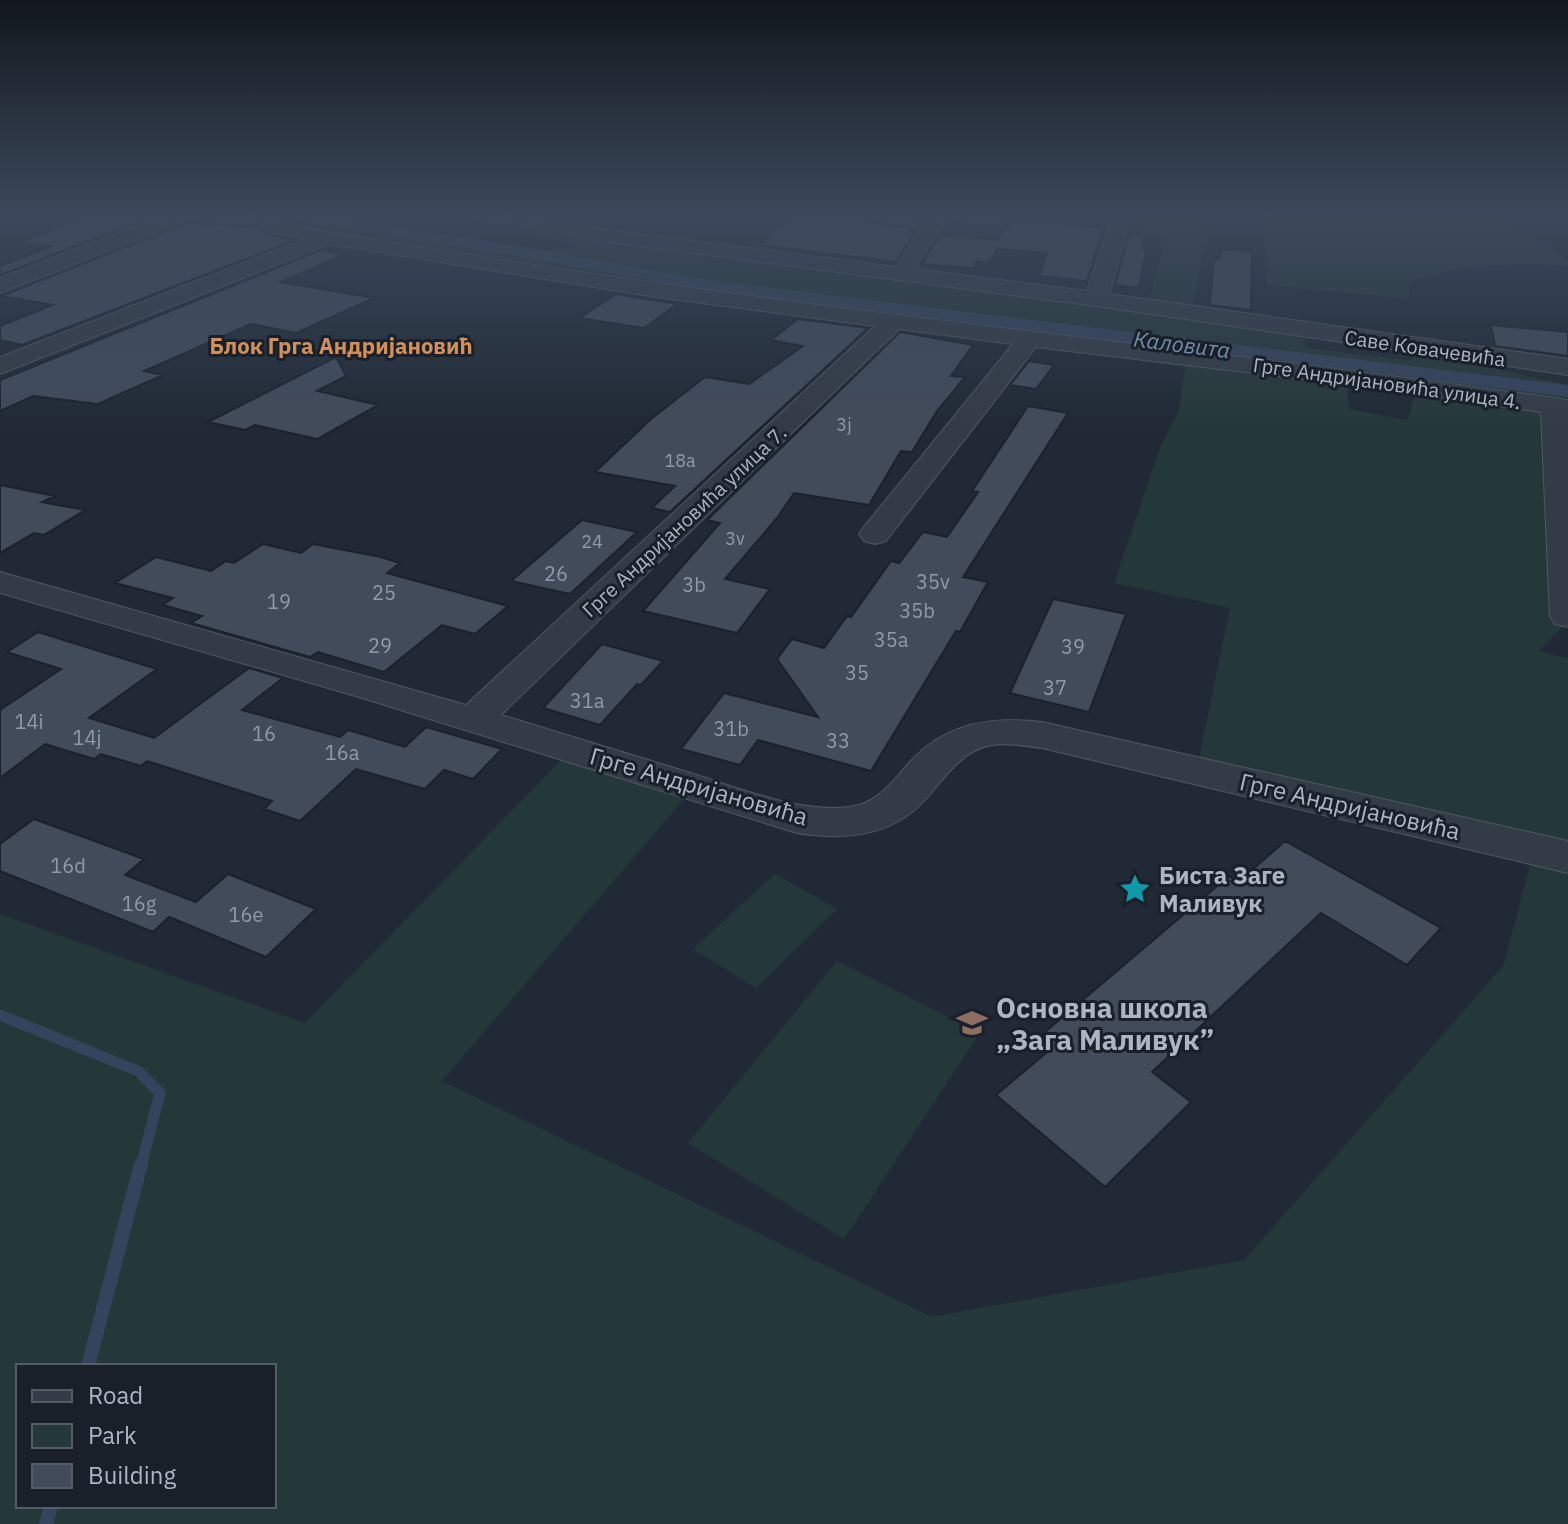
<svg xmlns="http://www.w3.org/2000/svg" width="1568" height="1524" font-family="'IBM Plex Sans',sans-serif">
<style>
.green{fill:#253839;fill-rule:evenodd}
.lines{fill:none;stroke-linecap:round;stroke-linejoin:round}
.stream-far1{stroke:#34445d;stroke-width:11}
.stream{stroke:#34445d;stroke-width:14}
.canal{fill:#34445d;fill-rule:evenodd}
.building{fill:#414b5a;stroke:#1b222d;stroke-width:2}
.minor-casing{stroke:#515864;stroke-width:2}
.minor{fill:#333b46;fill-rule:evenodd}
.labels{text-anchor:middle;dominant-baseline:central;stroke-width:6;stroke-linejoin:round;paint-order:stroke}
.far-number-label{font-size:18px;fill:#929aa9}
.far-street-label{font-size:20px;fill:#adb5c3;stroke:#19202a}
.number-label{font-size:20px;fill:#929aa9}
.far-water-label{font-size:22px;font-style:italic;fill:#768cab;stroke:#19202a}
.far-neighbourhood-label{font-size:22px;font-weight:bold;fill:#cf905c;stroke:#19202a}
.street-label{font-size:24px;fill:#adb5c3;stroke:#19202a}
.poi-label{font-size:24px;font-weight:bold;fill:#adb5c3;stroke:#19202a;text-anchor:start}
.near-poi-label{font-size:28px;font-weight:bold;fill:#adb5c3;stroke:#19202a;text-anchor:start}
</style>
<rect width="100%" height="100%" fill="#202935"/>
<path class="green" d="M180 213 362 215 378 225 548 251 577 245 535 234 524 221 1302 333 1306 348 1410 361 1417 351 1568 385V622L1538 651 1568 658V1524H0V914L305 1023 561 760 684 799 442 1081 932 1317 1244 1260 1504 965 1531 860 1195 778 1230 608 1114 583 1161 445 1179 411 1185 367 657 290 618 277 401 241 363 243 327 238 337 229 299 220ZM1346 377 1418 387 1407 420 1349 409ZM18 1366H274V1506H18Z
M1132 213H1206L1205 239 1192 313 1147 307 1167 235 1130 230Z
M1244 213H1497L1568 261V266C1515 260 1460 266 1409 282V299L1267 285 1263 216Z
M775 874 837 909 756 988 693 949Z
M837 961 980 1033 844 1239 688 1143Z"/>
<g class="lines">
<path class="stream-far1" d="M0 1015 138 1071 160 1093 141 1166"/>
<path class="stream" d="M88 1366 141 1164
M46 1524 51 1506"/>
<path class="canal" d="M267 213H304L518 246 712 281 1568 385V397L712 291 518 256 274 217Z"/>
</g>
<path class="building" d="M106 213 159 214 0 275V266L52 246 18 243 89 215Z
M795 213H854L866 222 911 228 908 232H914L896 262 760 245Z
M1014 219 1103 228 1087 281 1039 276 1047 253 997 249 990 263 977 261 973 268 922 264 940 235 997 240Z
M187 223 255 227 271 235 295 240 22 345 0 340V326L53 305 1 296Z
M1129 234 1144 235 1142 249H1146L1139 288 1115 285Z
M1221 249 1252 252 1251 310 1210 305 1214 259H1220Z
M321 250 343 255 281 282 374 298 296 333 251 324 144 371 163 375 98 404 33 396 0 411V380Z
M617 294 677 304 644 328 579 318Z
M798 319 868 328 670 512 652 508 675 486 595 472 651 419 705 377 749 384 803 346 771 340Z
M1491 325 1568 332V356L1495 346Z
M900 332 973 345 951 376 965 377 937 411 912 452 901 451 869 505 794 493 777 518 725 579 770 589 737 633 643 611 720 523 707 520Z
M336 357 346 376 317 391 378 405 317 439 255 425 245 430 208 422Z
M1029 361 1054 365 1036 389 1010 385Z
M1028 406 1068 413 963 577 988 582 960 632 956 631 871 771 758 740 740 765 681 749 724 693 818 717 777 659 792 639 824 648 847 616 851 617 891 561 899 563 923 532 947 537 978 492 972 491Z
M0 485 55 496 42 502 85 510 44 535 34 533 0 553Z
M582 520 637 532 570 594 511 581Z
M263 544 301 553 313 544 381 557 400 563 387 573 508 606 475 634 442 625 384 672 318 652 310 657 191 623 202 616 163 605 173 598 115 583 156 557 211 571 226 561 234 563Z
M1053 599 1126 614 1089 712 1010 693Z
M38 632 157 669 89 718 154 738 249 668 283 678 242 710 340 737 348 730 405 747 426 727 502 749 473 779 444 770 425 789 356 769 300 821 264 809 272 801 147 761 141 766 101 754 94 759 45 744 0 778V710L61 669 7 652Z
M602 644 663 661 641 685 637 684 600 725 543 708Z
M34 819 144 859 125 875 196 902 228 874 316 909 266 957 169 917 153 932 0 871V844Z
M1285 841 1441 928 1407 965 1321 913 1152 1072 1191 1102 1105 1187 996 1095 1052 1048 1039 1037 1229 876 1238 882Z"/>
<g class="lines">
<g class="minor-casing">
<path id="minor" d="M162 213H260L285 223 327 232C435 249 542 267 650 282 956 326 1263 356 1568 400V627L1555 624 1550 616 1541 412 1346 384 1036 347 886 541 875 544 864 541 859 534 864 527 1013 344 899 329 501 715C561 733 621 752 681 770 731 785 807 818 859 805 880 799 895 779 909 763 945 723 991 716 1042 722L1568 841V873L1042 748C1025 746 1004 742 987 746 963 752 946 775 931 793 897 836 848 841 797 833L359 697 0 593V572L466 705 875 326 650 296 329 244 0 374V357L305 239 272 232 256 224 187 220 0 293V278L163 216Z
M469 213H513L609 230 896 267 922 226 866 219 857 213H1017C1003 227 964 225 949 214L915 269 1087 291 1113 213H1132L1109 294 1568 359V375L1096 306 609 242 478 219Z"/>
</g>
<use href="#minor" class="minor"/>
</g>
<linearGradient id="sky" x2="0" y2="1"><stop stop-color="#12171d"/><stop offset="0.5" stop-color="#3c495c"/><stop offset="1" stop-color="#3c495c" stop-opacity="0"/></linearGradient>
<rect width="1568" height="427" fill="url(#sky)"/>
<defs>
<g id="sight-bare" transform="scale(2.4)"><path d="M0-6L1.8-2.2L6-1.7L2.9 1.2L3.7 5.4L0 3.3L-3.7 5.4L-2.9 1.2L-6-1.7L-1.8-2.2Z" fill="#0f9aa8" stroke="#19202a" stroke-width="2.5" paint-order="stroke"/></g>
<g id="school-bare" transform="scale(2.4)"><path d="M0-5L7-2L0 1L-7-2ZM-4 1L0 2.5L4 1V4Q0 6-4 4Z" fill="#8d6e63" stroke="#19202a" stroke-width="2.5" paint-order="stroke"/></g>
</defs>
<g fill-rule="evenodd">
<use href="#sight-bare" x="1135" y="889"/>
<use href="#school-bare" x="972" y="1023"/>
</g>
<g class="labels">
<g class="far-number-label">
<text x="844" y="424">3j</text>
<text x="680" y="460">18a</text>
<text x="735" y="538">3v</text>
<text x="592" y="541">24</text>
</g>
<g class="far-street-label">
<text transform="translate(1425 348) rotate(8)">Саве Ковачевића</text>
<text transform="translate(1387 383) rotate(8)">Грге Андријановића улица 4.</text>
<text transform="translate(684 521) rotate(-43)">Грге Андријановића улица 7.</text>
</g>
<g class="number-label">
<text x="556" y="573">26</text>
<text x="933" y="581">35v</text>
<text x="694" y="584">3b</text>
<text x="384" y="592">25</text>
<text x="279" y="601">19</text>
<text x="917" y="610">35b</text>
<text x="891" y="639">35a</text>
<text x="380" y="645">29</text>
<text x="1073" y="646">39</text>
<text x="857" y="672">35</text>
<text x="1055" y="687">37</text>
<text x="587" y="700">31a</text>
<text x="29" y="721">14i</text>
<text x="731" y="728">31b</text>
<text x="264" y="733">16</text>
<text x="87" y="737">14j</text>
<text x="838" y="740">33</text>
<text x="342" y="752">16a</text>
<text x="68" y="865">16d</text>
<text x="139" y="903">16g</text>
<text x="246" y="914">16e</text>
</g>
<g class="far-water-label">
<text transform="translate(1182 344) rotate(7)">Каловита</text>
</g>
<g class="far-neighbourhood-label">
<text x="341" y="345">Блок Грга Андријановић</text>
</g>
<g class="street-label">
<text transform="translate(699 786) rotate(16)">Грге Андријановића</text>
<text transform="translate(1350 806) rotate(13)">Грге Андријановића</text>
</g>
<g class="poi-label">
<text x="1159" y="875">Биста Заге<tspan x="1159" dy="28">Маливук</tspan></text>
</g>
<g class="near-poi-label">
<text x="996" y="1007">Основна школа<tspan x="996" dy="32">„Зага Маливук”</tspan></text>
</g>
</g>
<rect x="16" y="1364" width="260" height="144" fill="#19202a" stroke="#545c67" stroke-width="2"/>
<rect x="32" y="1390" width="40" height="12" fill="#333b46" stroke="#545c67" stroke-width="2"/>
<text x="88" y="1404" font-size="24" fill="#adb5c3">Road</text>
<rect x="32" y="1424" width="40" height="24" fill="#253839" stroke="#545c67" stroke-width="2"/>
<text x="88" y="1444" font-size="24" fill="#adb5c3">Park</text>
<rect x="32" y="1464" width="40" height="24" fill="#414b5a" stroke="#545c67" stroke-width="2"/>
<text x="88" y="1484" font-size="24" fill="#adb5c3">Building</text>
</svg>
